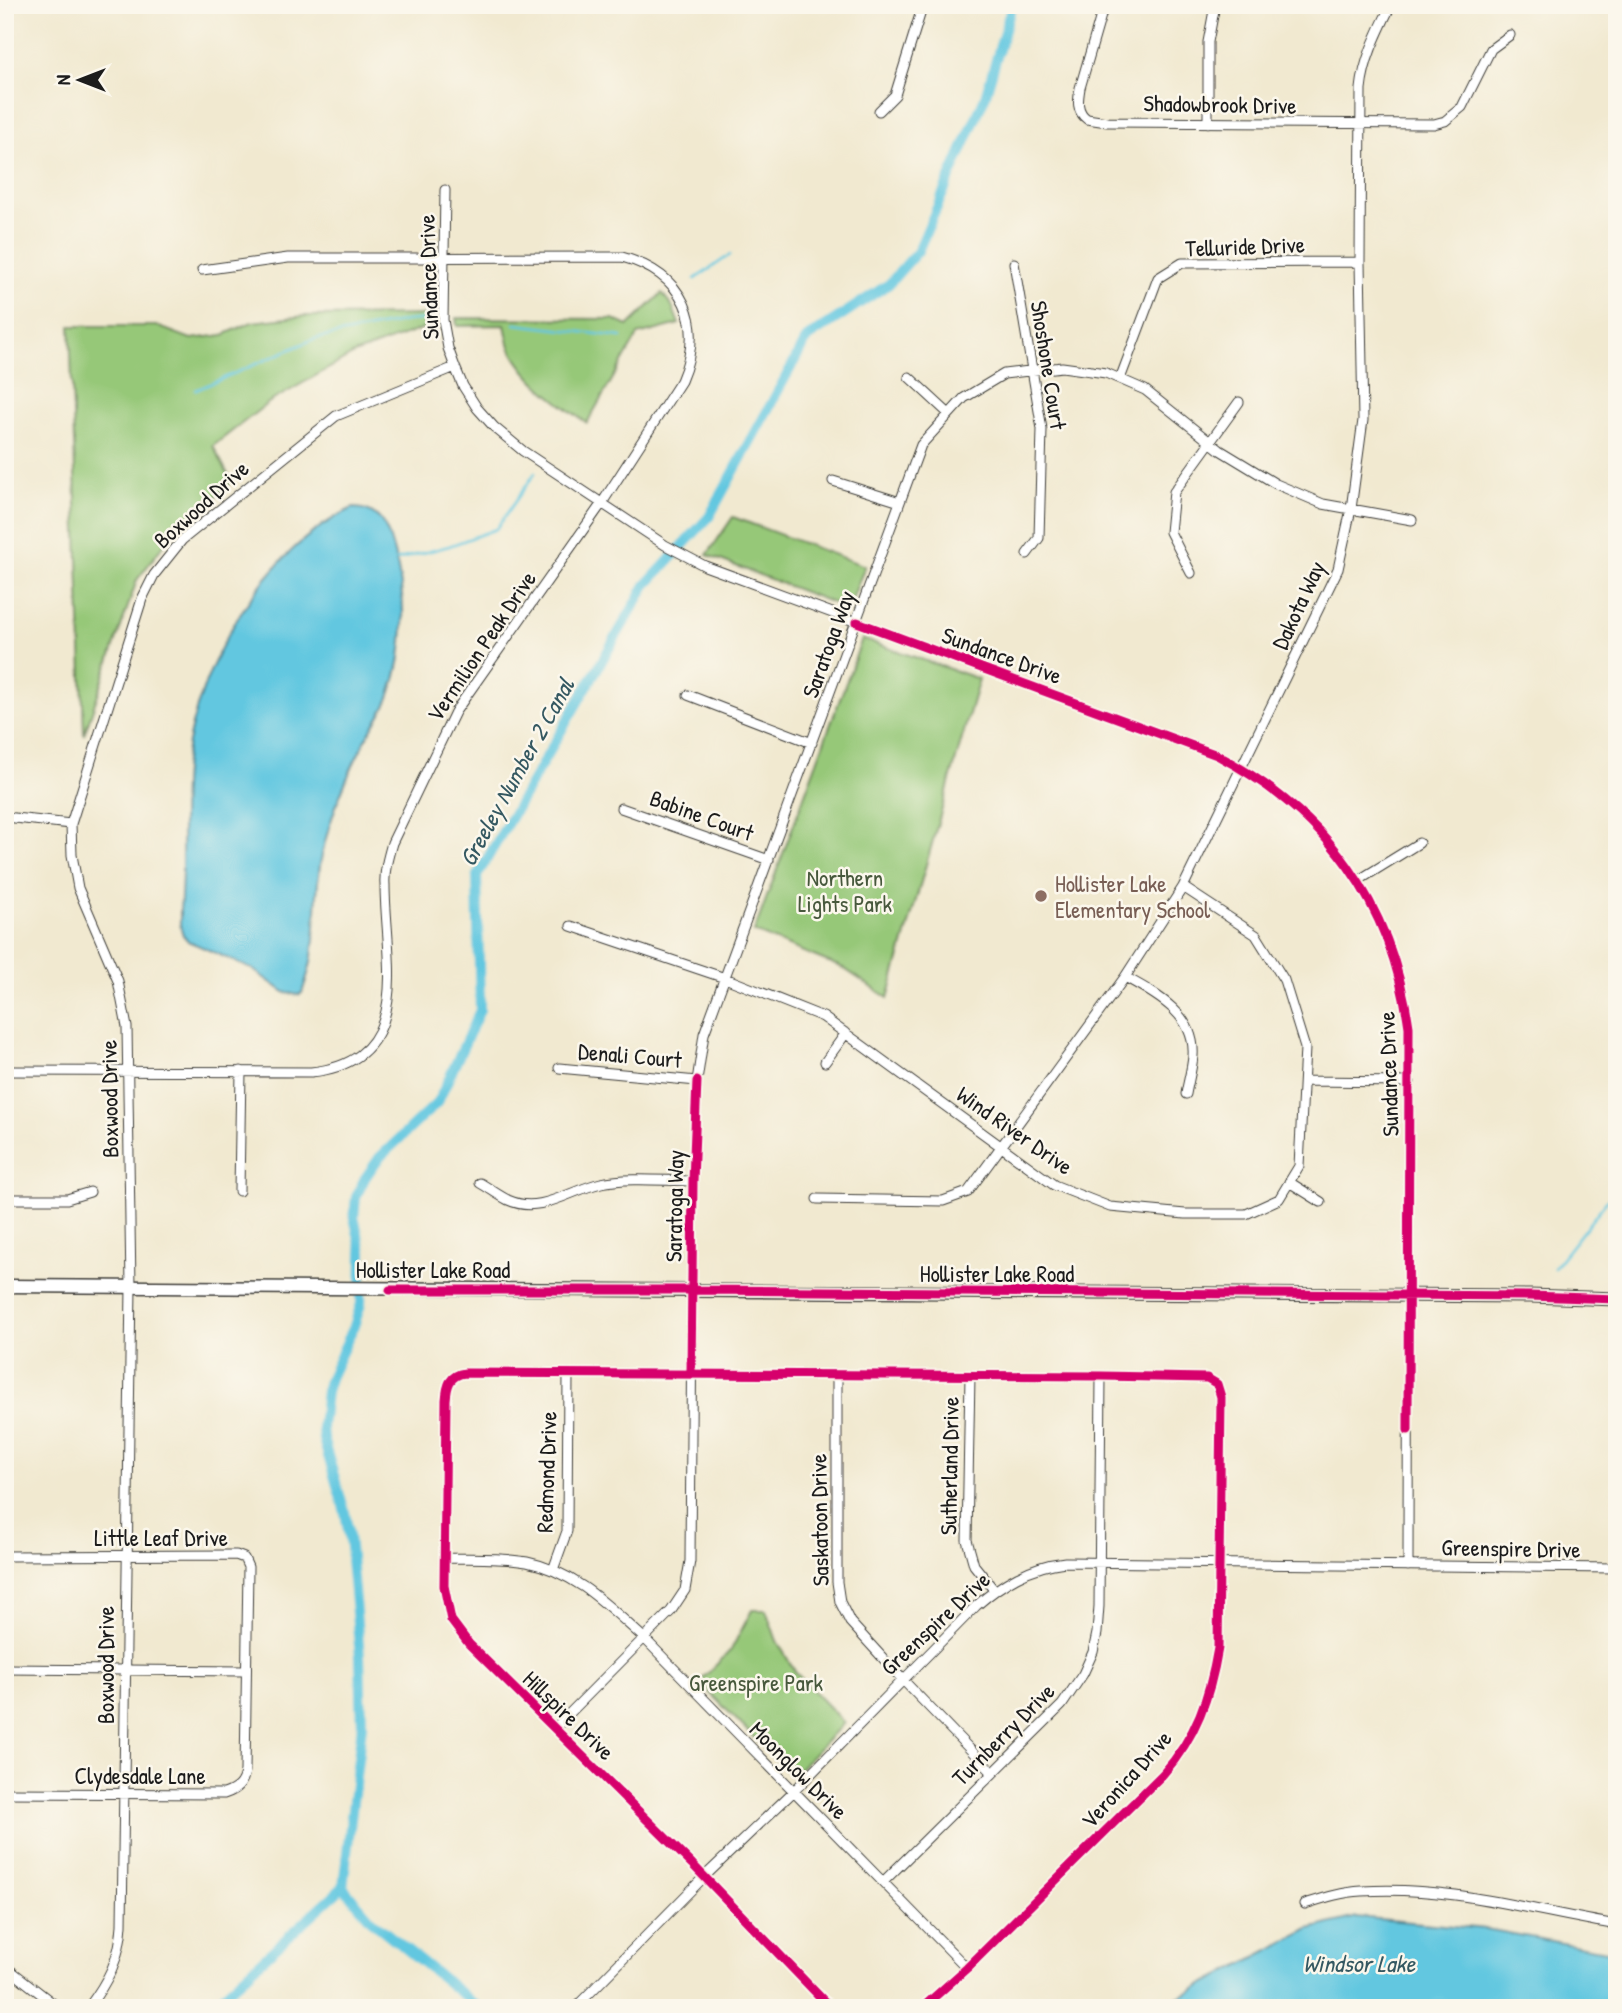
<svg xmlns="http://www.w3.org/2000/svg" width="1622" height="2013" font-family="'Patrick Hand',sans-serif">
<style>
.green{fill:#96c878;stroke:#59724a;stroke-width:2}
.water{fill:#62c7e0;stroke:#3f727e;stroke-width:2}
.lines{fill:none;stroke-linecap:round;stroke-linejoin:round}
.stream{stroke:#62c7e0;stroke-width:2.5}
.canal{stroke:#62c7e0;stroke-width:10}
.street-casing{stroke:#3c3b37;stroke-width:11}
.secondary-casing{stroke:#3c3b37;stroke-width:15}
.street{stroke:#fff;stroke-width:9}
.secondary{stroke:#fff;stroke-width:12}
.cycleway-casing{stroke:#fbf7ec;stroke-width:13}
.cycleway{stroke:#d6006c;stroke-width:9}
.education-dot{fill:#8d6e63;stroke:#fbf7ec;stroke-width:2.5}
.labels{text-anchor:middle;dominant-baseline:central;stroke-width:5;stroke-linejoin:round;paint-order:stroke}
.street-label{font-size:23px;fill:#1c1c1c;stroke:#fbf7ec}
.park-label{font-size:23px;fill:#47583c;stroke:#fbf7ec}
.education-label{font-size:23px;fill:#785e54;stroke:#fbf7ec;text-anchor:start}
.water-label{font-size:24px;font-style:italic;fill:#345861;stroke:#fbf7ec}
</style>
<rect width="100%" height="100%" fill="#fbf7ec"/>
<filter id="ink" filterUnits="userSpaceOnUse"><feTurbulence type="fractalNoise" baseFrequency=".0143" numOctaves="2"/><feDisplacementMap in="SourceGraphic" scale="14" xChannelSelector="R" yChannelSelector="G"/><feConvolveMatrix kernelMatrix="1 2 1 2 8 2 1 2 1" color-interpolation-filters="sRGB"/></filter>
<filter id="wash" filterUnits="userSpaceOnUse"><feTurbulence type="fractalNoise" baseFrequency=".00686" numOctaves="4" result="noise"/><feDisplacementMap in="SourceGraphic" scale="28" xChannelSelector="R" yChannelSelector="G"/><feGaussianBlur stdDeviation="1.57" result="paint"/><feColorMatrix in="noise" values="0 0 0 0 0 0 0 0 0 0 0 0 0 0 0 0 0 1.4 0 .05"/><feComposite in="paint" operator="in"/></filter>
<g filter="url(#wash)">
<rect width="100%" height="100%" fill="#f1e9d0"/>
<path class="green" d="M662 293 672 306 679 324 638 335 587 423C559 403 529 383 512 351 508 344 507 334 505 325L457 326 456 318 613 319 628 326Z
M433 315 432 325 354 354 268 403 213 446 232 482 171 535 137 580 84 735 70 326H157L191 339 223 335 252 322 305 316Z
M733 517 865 566 851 602 847 606H841L707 555Z
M862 639 979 679 888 998 843 968 754 932Z
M752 1610H766L777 1641 796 1673 844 1723 792 1776 699 1682 731 1650Z"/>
<path class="water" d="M353 508C379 508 387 526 393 549 407 595 407 650 390 695 385 710 374 723 367 737 349 771 333 809 324 846 314 884 318 924 311 962 309 972 305 983 302 993L298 995 284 992 252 969 188 941 183 935 180 925V910C185 860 179 810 185 761 197 667 264 548 353 508Z
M1357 1917 1486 1929 1617 1953V2008H1159L1309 1929Z"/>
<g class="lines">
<path class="stream" d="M695 279 730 255
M515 324 622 337
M196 390 314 339 406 321 430 319
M396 560 449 546 496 529 535 473
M1554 1268 1617 1188"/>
<path class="canal" d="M343 1887 373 1922 479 2008
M215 2008 226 1993 343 1887 362 1725 360 1656 349 1536 345 1512 323 1439 322 1427 326 1391 330 1378 354 1326 361 1304 362 1252 354 1217 356 1197 365 1178 379 1158 438 1102 480 1010 477 876 646 585 709 517 807 338 889 284 918 251 985 97 1012 5"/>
</g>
</g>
<g filter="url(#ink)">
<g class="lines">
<g class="street-casing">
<path id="street" d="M1104 5 1080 88C1078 100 1076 111 1087 119L1107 122 1434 124 1445 121 1462 107 1491 49 1510 35
M879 111 895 95 923 5
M1208 123V42L1215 5
M445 190 443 320 448 348 455 367 463 386 477 408 494 427 523 451 665 545 705 566 1217 755C1328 814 1391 902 1409 1027L1408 1566
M1014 263 1042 429 1039 538 1027 554
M909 377 949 414
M1120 379 1158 278 1182 263 1360 262
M833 481 900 502
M1191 573 1170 532 1174 492 1239 402
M688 695 812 743
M621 808 769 860
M5 817 71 824
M1359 880 1419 843
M571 926 725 978 823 1017 1054 1185 1110 1207 1185 1214H1246L1279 1199 1299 1166 1305 1048 1284 980 1256 935 1183 887
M1125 977C1156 994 1196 1015 1193 1056 1192 1069 1188 1082 1186 1094
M825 1062 846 1033
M559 1068 697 1081
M5 1071 311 1072C417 1061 385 958 385 885 384 871 388 857 392 843L455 712 602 503 681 381C706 323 684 274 622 257L288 258 202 270
M1304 1081 1410 1082
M1289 1182 1321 1202
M480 1183C489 1188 498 1195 508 1200 540 1215 570 1190 601 1183 630 1177 663 1181 693 1181
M239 1191 241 1071
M5 1199H67L90 1192
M817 1199 943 1201 968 1192 1125 977 1183 887 1338 569 1351 509 1363 420 1360 262 1361 89C1364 59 1378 32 1391 5
M837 1375V1582L840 1602 850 1622 902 1679 992 1772
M970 1375 967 1540 974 1565 994 1590
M5 1556 236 1555 244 1558 248 1567 245 1771C243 1785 236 1790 224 1794L5 1793
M445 1558C472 1559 500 1557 527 1562 576 1572 609 1607 645 1639L967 1968
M553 1570 567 1531 568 1373
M5 1669 245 1671
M555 1728 671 1611 685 1590 690 1561 693 1181 697 1081 704 1034 921 445 964 398 1004 374 1062 367 1106 373 1145 390 1220 450 1276 484 1323 504 1412 520
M883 1882 1062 1705 1083 1674 1093 1652 1097 1633 1099 1606 1101 1376
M1305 1904C1324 1898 1342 1892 1362 1891 1449 1885 1532 1911 1617 1925
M5 1966 59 2008
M88 2008C108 1981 120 1959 122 1925L131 1287 127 1027 118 981 78 888 72 855 71 824 142 599 154 575 182 540 336 416 455 367
M575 2008 704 1877 794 1791 976 1606C1002 1583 1030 1566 1065 1562L1617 1568
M836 2008 825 2002 692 1864 469 1644 451 1620 444 1586 446 1400C447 1386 449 1375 465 1373L1101 1376 1207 1378 1217 1384 1221 1397 1218 1648C1210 1696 1196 1737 1163 1774L967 1968 922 2008"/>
</g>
<g class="secondary-casing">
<path id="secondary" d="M5 1286 1530 1296 1617 1299"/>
</g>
<use href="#street" class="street"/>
<use href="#secondary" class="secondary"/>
<g class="cycleway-casing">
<path id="cycleway" d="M857 622 1217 755C1328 814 1391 902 1409 1027L1408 1430
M390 1290H692L1530 1296 1617 1299
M691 1373 693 1181 697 1081
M836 2008 825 2002 692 1864 469 1644 451 1620 444 1586 446 1400C447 1386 449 1375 465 1373L1101 1376 1207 1378 1217 1384 1221 1397 1218 1648C1210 1696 1196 1737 1163 1774L967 1968 922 2008"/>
</g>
<use href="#cycleway" class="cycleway"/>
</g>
</g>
<circle class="education-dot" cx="1041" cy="896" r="7"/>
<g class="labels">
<g class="street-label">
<text transform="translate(1220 104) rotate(1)">Shadowbrook Drive</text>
<text transform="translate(1245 246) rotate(-2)">Telluride Drive</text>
<text transform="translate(428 277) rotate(-92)">Sundance Drive</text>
<text transform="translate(1049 365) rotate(81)">Shoshone Court</text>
<text transform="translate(201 504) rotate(-42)">Boxwood Drive</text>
<text transform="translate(1298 605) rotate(-65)">Dakota Way</text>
<text transform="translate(828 644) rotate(-70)">Saratoga Way</text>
<text transform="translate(481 646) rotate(-56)">Vermilion Peak Drive</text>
<text transform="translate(1002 655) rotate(20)">Sundance Drive</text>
<text transform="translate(702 815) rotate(20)">Babine Court</text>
<text transform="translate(630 1055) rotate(5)">Denali Court</text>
<text transform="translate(1388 1074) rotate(-92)">Sundance Drive</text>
<text transform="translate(109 1099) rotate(-91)">Boxwood Drive</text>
<text transform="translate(1015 1130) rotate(35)">Wind River Drive</text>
<text transform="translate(674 1206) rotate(-89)">Saratoga Way</text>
<text x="433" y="1269">Hollister Lake Road</text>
<text x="997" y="1273">Hollister Lake Road</text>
<text transform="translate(949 1466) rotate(-89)">Sutherland Drive</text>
<text transform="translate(546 1472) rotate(-88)">Redmond Drive</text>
<text transform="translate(819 1520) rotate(-91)">Saskatoon Drive</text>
<text x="161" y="1537">Little Leaf Drive</text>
<text transform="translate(1511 1548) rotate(1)">Greenspire Drive</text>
<text transform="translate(935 1623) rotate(-43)">Greenspire Drive</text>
<text transform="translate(105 1665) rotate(-90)">Boxwood Drive</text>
<text transform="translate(569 1715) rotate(44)">Hillspire Drive</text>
<text transform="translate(1003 1734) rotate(-45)">Turnberry Drive</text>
<text transform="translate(799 1770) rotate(45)">Moonglow Drive</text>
<text x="140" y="1775">Clydesdale Lane</text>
<text transform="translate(1126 1779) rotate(-48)">Veronica Drive</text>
</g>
<g class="park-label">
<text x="845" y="877">Northern<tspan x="845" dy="26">Lights Park</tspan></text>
<text x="756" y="1682">Greenspire Park</text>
</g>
<g class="education-label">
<text x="1055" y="883">Hollister Lake<tspan x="1055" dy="26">Elementary School</tspan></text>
</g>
<g class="water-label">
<text transform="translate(516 772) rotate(-61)">Greeley Number 2 Canal</text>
<text x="1359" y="1963">Windsor Lake</text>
</g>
</g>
<rect width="1622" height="2013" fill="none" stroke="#fbf7ec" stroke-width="28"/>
<g transform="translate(80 80) rotate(270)" stroke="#fbf7ec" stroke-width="5" paint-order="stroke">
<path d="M0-5L12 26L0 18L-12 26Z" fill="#1c1c1c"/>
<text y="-10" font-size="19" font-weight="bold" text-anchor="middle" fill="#1c1c1c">N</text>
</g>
</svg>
